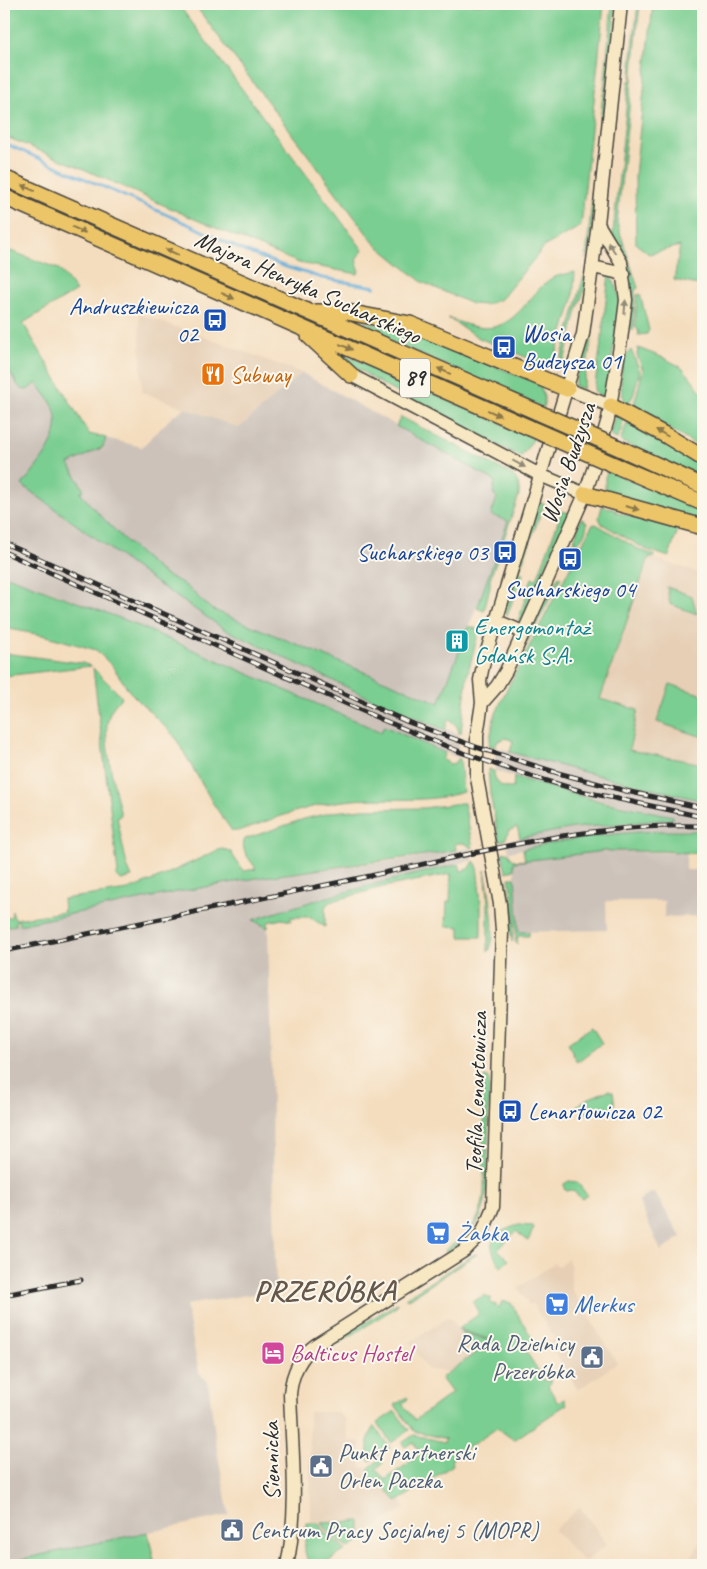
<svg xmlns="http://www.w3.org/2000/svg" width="707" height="1569" font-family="Caveat,sans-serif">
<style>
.built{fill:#e6cfb5}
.industrial{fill:#ccc2b9}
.green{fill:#7ace91;stroke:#527c5e}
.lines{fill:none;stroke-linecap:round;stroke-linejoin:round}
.stream{stroke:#5ca8d5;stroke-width:3}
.secondary-casing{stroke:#494641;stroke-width:15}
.highway-casing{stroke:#494641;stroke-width:18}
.secondary{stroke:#f7e8c3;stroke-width:12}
.highway{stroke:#ecc569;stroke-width:15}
.rail-casing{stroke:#2b2b2b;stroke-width:5}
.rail{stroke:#fbf7ec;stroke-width:3;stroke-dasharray:9;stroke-linecap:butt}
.highway-bridge-casing{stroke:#494641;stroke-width:18;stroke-linecap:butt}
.highway-bridge{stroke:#ecc569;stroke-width:15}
.oneway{fill:#8c784a}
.oneway2{fill:#918a77}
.labels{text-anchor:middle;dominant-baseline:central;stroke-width:4;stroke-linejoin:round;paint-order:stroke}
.shield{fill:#fbf7ec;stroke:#696865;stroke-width:1}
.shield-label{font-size:22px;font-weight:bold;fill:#2b2b2b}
.street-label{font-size:24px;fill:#2b2b2b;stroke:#fbf7ec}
.transit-label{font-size:24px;fill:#164399;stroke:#fbf7ec;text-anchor:end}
.food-label{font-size:24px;fill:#c56008;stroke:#fbf7ec;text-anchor:start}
.culture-label{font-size:24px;fill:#0d838f;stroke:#fbf7ec;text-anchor:start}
.shop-label{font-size:24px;fill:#366cbe;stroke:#fbf7ec;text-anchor:start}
.service-label{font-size:24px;fill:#4e5e75;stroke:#fbf7ec;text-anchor:start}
.hotel-label{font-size:24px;fill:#b23c85;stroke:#fbf7ec;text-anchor:start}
.district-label{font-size:29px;font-weight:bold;letter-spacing:1px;fill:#655749;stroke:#fbf7ec}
</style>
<rect width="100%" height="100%" fill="#fbf7ec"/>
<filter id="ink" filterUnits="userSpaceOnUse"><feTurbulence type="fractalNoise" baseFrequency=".02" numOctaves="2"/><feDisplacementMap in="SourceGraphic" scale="10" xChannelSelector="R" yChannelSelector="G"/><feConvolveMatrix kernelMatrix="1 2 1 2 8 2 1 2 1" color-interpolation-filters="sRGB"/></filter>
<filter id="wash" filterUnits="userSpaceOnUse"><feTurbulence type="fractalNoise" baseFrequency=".0096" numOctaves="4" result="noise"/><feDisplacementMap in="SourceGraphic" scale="20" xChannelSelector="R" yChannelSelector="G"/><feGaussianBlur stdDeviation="1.12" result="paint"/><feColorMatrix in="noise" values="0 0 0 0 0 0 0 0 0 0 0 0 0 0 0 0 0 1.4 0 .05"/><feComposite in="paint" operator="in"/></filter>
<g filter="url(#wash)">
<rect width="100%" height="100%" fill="#f4ddbe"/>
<path class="built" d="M139 314 179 328 302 373 239 428 142 392Z
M650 557 703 574V764L629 750 600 699Z
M568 1259 571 1268V1288L617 1363 578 1390 549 1343 555 1339 532 1303 529 1305 518 1288 554 1263 558 1266Z
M449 1317 471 1346H479L481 1349 447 1374 445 1371 428 1370 410 1342Z
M309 1412H337L345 1419 349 1441H360L361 1467H368L388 1487 399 1493 405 1508 334 1553 309 1532 311 1521Z
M580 1507 607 1544 588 1560 583 1561 554 1530Z
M700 1543 703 1545V1565H686Z"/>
<path class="industrial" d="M4 293 89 434 142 447 173 416 185 408 239 428 302 373 495 481 493 493 508 521 502 541 439 703 213 610 246 640 372 699 459 734 458 758 384 726 381 733 182 645 58 594 4 575Z
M495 747 576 770 703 801V831L675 830 592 836 544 844 509 852 506 841 520 838 574 828 673 819V816L568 793 495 771Z
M471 848 473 860 356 888 305 903 254 920 268 928 276 1293 253 1294 186 1305 199 1373 208 1382 209 1389 217 1450 229 1515 4 1563V927L172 893 257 878 401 860Z
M604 851 686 853V870H703V916L664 917V901H606L607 930 519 932 514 862Z
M654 1192 681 1237 661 1251 639 1202 646 1195Z"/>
<path class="green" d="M4 4H178L363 250 356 259 359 269 358 274 299 263 199 221 79 167 4 136Z
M194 4H604L581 226 545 246 501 299 485 305 472 304 422 282 374 243Z
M614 4H616L589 254 586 259 603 94H605V91L604 90 612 5Z
M638 4H640L617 223 638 288 635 290 633 331 628 324 630 277 628 271 612 243 629 81H631L632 65H631Z
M653 4H703V286L674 280 680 246 649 254 636 244 635 175Z
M8 250 59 269 76 291 23 323 89 434 106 438 103 447 69 464 84 490 80 493C106 522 133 550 164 574 170 578 176 579 182 583 192 590 201 601 211 609L439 703 469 626 479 630 467 676 461 733H459C458 727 454 721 448 720L445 730 372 699 224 629 155 582 22 485C39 463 66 436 53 406 49 398 42 391 37 383L27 390 21 389 17 384 4 362V262Z
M575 272 573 299 555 358C553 363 551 365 545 365L504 348 505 345 500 343 498 346 479 338 448 318C484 332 501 334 527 303 535 294 542 284 552 278 559 275 567 274 575 272Z
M205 273 534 418 533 422 203 278Z
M609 274C618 286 620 296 619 311L606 398 594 392 602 336Z
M584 276 586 280 585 288 577 310 564 362 558 370Z
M640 294 649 330 647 334 638 335 639 332 635 326 637 295Z
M341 317 394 328 418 335 542 385 541 389 544 397V408L344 321Z
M590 335H592L583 389 574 386Z
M328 347 534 438 521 457 386 387 328 349Z
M638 348 664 358 681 367 688 374 703 394V449L633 408 643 370 637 355Z
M631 350 640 371 633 396 627 405C618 394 619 359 631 350Z
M615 415 623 419 622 428 617 439 610 436Z
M401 417 507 472C517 477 520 484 519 495L490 579V586L484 611 477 608 508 521 491 515 497 498 493 493 495 481 396 426Z
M628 421 703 466V479L620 441Z
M608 471 703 511V521L605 494V477Z
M539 502 544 504 519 572 523 574 507 615 505 613Z
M602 506 616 510V512L678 529 669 557 645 549 602 524 599 518Z
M562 511 569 513 522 620 518 621 532 578 537 579Z
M581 518 587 523C587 531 581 543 573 545Z
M596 524 640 550 654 555 653 558 649 557 600 699 638 710 629 750 703 764V801L576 770 510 752 513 741 506 738 498 741 495 747 489 745 494 718 505 693 592 525Z
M4 575 125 620 381 732 384 726 445 753 442 759 450 764 455 763 459 758 460 759 463 792C427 804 389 797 353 800 313 803 276 818 239 831H232L214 805 175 737 130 692 113 667 96 650 47 636 4 628Z
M559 576 561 577 516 664 545 599Z
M667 587 692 596 697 614 670 604Z
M4 653 82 663 91 666 4 676Z
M93 668 122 697C115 704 110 710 108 720 102 738 116 795 121 815L117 817 127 866 132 877 121 880 116 876 118 873Z
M670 684 703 695V737L657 722Z
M488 769 494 771C494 782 501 789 513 788L514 777 603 802 673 816V819L574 828 520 838 517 827 509 831 505 840 499 841 490 794Z
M461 803H464L473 848C464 845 468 841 455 844L456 850 432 854 257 878 172 893 19 925 18 920 15 922 16 925 4 927V918L11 917 12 911 15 919 64 912 63 899 128 890 156 879 216 851 222 849 230 851 243 871 256 869C251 860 239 850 245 839L304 819 333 812 363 809 424 808Z
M658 831H703V854L664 851H604L514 862V870L506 872 502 853 508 852 512 859 518 861 525 860 523 849C567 839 612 833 658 831Z
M474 861 477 865 481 904V937H460V927L446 926 447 902H450L451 874 383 887 329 902 325 907V927L310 917H291V921L282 919 268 922V928L253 920C321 897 389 880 459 864L461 871C467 870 471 868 474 861Z
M485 870C488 887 499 939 488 952V897Z
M509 878H515L519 932H529V936H518L517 944 515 941 516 935 513 899Z
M503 879H506C511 899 516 922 512 942Z
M592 1027 602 1043 577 1062 568 1043Z
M484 1077 489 1078 488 1144H483Z
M609 1090 613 1092 615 1105 609 1109 587 1113 576 1107 587 1099Z
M483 1149H488C487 1197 491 1224 446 1253L445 1250C490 1221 485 1198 483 1149Z
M569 1181 577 1182 587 1195 582 1199 572 1190 567 1191 564 1189V1184Z
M519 1225 533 1226 534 1228 528 1241 516 1231 498 1250 509 1260 501 1267C484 1242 491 1233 519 1225Z
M477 1254 409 1299 405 1298 473 1255Z
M484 1295 492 1299 490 1301 493 1305 495 1304 498 1307H500L502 1301 511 1303 534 1341 533 1345 525 1350 545 1381 551 1380V1383L548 1386 558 1403 564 1399 567 1404 514 1440 497 1428 452 1459 453 1465 397 1502 379 1481 370 1482 369 1468 380 1459 383 1463 376 1469 385 1480 421 1454 413 1442 405 1447 402 1443 414 1435 444 1442 446 1439 414 1431 395 1405 407 1397 408 1399 402 1404 415 1420 452 1393 441 1378 481 1349 479 1346H471L460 1331 487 1340 488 1339 458 1329 479 1314 473 1302Z
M397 1303 396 1307 338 1344 336 1341Z
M395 1411 409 1430 391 1443 377 1423Z
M374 1426 390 1448 370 1461 368 1460V1441Z
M360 1521V1541L349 1548C338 1541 329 1534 322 1523Z
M307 1523H318L324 1532 346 1550 322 1565H311C301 1553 306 1538 307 1523Z
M148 1532 155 1565H14L13 1561Z"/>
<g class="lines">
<path class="stream" d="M4 143 190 225 242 250 286 267 322 278 375 287"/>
</g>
</g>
<g filter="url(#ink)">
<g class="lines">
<g class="secondary-casing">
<path id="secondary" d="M593 267 624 274
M351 375 540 475 585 494
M567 389 611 406
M497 621 523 632
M482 703 497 686 506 671 540 596 585 494 594 467 608 419 621 340 626 300 621 262 598 224
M287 1565C299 1509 292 1450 290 1394 292 1373 300 1356 317 1344L464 1251 482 1233 493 1207 502 931 500 904 477 778V735L482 703 480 680 484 661 583 334 598 224 621 4"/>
</g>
<g class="highway-casing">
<path id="highway" d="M4 178 537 412
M4 197 530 428
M316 312H347L410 324 567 389
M309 336 351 375
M611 406 667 436 703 458
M626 451 703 486
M619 467 703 503
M585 494 703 527"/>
</g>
<use href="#secondary" class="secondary"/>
<use href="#highway" class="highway"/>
<g class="rail-casing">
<path id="rail" d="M4 543 408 722 479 748 558 773 626 791 703 808
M4 552 383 720 463 753 524 774 581 791 703 817
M4 951C122 926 241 903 360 878 473 854 587 822 703 826
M4 1295 81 1280"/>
</g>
<use href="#rail" class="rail"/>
<g class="highway-bridge-casing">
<path id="highway-bridge" d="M537 412 626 451
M530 428 619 467"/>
</g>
<use href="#highway-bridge" class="highway-bridge"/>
</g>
<defs><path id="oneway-solid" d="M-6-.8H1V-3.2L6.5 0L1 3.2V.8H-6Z" transform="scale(1.25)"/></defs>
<g class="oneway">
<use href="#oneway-solid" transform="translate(28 188) rotate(-156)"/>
<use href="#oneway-solid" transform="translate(79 230) rotate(24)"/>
<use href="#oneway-solid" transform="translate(172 252) rotate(-156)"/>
<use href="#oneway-solid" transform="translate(228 296) rotate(24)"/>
<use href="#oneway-solid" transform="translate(346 347) rotate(24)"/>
<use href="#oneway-solid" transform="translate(444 371) rotate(-156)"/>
<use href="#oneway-solid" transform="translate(494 413) rotate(24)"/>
<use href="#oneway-solid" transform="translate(662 433) rotate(-150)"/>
<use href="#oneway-solid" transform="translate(632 508) rotate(15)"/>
</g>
<g class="oneway2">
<use href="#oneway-solid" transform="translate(612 248) rotate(-123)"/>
<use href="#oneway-solid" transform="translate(625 307) rotate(-85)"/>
<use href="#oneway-solid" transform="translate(519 464) rotate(28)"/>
</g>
</g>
<defs>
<g id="bus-square" transform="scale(1.25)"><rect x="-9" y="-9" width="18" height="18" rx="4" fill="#1a4fb4" stroke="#fbf7ec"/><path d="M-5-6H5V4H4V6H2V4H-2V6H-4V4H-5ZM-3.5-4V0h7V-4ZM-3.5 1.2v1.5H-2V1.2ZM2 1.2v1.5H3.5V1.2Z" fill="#fff"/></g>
<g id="restaurant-square" transform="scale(1.25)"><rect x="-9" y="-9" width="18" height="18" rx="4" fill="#e8710a" stroke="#fbf7ec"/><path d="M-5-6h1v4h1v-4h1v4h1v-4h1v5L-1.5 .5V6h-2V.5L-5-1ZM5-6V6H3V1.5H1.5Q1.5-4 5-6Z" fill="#fff"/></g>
<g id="building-square" transform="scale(1.25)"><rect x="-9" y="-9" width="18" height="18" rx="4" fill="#0f9aa8" stroke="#fbf7ec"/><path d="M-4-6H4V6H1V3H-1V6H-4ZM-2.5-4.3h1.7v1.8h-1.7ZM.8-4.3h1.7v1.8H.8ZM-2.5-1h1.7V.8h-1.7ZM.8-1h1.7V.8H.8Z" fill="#fff"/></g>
<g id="supermarket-square" transform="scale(1.25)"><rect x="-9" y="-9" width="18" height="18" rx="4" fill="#3f7fe0" stroke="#fbf7ec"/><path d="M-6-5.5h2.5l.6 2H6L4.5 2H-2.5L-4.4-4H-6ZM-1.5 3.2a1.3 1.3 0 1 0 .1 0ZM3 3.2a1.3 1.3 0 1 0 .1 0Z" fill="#fff"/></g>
<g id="hotel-square" transform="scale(1.25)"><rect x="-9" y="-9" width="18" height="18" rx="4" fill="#d1479c" stroke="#fbf7ec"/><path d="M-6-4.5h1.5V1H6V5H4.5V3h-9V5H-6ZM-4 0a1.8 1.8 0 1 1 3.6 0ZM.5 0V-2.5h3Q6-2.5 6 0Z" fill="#fff"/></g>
<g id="civic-square" transform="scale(1.25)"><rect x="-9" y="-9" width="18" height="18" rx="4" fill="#5c6f8a" stroke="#fbf7ec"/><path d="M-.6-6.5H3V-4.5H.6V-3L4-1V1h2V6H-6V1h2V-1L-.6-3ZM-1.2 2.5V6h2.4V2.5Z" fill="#fff"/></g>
</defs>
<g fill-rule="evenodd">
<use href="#bus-square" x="215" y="320"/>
<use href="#bus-square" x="504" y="347"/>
<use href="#restaurant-square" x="213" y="374"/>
<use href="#bus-square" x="505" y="552"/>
<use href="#bus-square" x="570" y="559"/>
<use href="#building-square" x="457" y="641"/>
<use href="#bus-square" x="510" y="1111"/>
<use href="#supermarket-square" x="438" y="1233"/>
<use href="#supermarket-square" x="557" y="1304"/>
<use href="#hotel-square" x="273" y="1353"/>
<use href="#civic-square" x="592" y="1357"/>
<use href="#civic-square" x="321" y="1466"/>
<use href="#civic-square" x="232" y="1530"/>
</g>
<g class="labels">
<rect class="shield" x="400" y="358.5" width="30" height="39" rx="4"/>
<g class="shield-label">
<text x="415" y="378">89</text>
</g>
<g class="street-label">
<text transform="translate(308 287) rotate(24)">Majora Henryka Sucharskiego</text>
<text transform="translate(568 463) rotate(-71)">Wosia Budzysza</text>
<text transform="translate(476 1093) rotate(-88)">Teofila Lenartowicza</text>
<text transform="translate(271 1461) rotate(-91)">Siennicka</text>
</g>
<g class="transit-label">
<text x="198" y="306">Andruszkiewicza<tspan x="198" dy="28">02</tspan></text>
<text x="522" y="333" text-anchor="start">Wosia<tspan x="522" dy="28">Budzysza 01</tspan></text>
<text x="488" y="552">Sucharskiego 03</text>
<text x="570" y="589" text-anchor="middle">Sucharskiego 04</text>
<text x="528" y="1111" text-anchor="start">Lenartowicza 02</text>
</g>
<g class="food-label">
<text x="230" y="374">Subway</text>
</g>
<g class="culture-label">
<text x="474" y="627">Energomontaż<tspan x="474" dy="28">Gdańsk S.A.</tspan></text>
</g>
<g class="shop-label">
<text x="456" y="1233">Żabka</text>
<text x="574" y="1304">Merkus</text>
</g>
<g class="service-label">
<text x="574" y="1343" text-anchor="end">Rada Dzielnicy<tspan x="574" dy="28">Przeróbka</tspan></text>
<text x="338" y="1452">Punkt partnerski<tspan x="338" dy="28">Orlen Paczka</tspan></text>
<text x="250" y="1530">Centrum Pracy Socjalnej 5 (MOPR)</text>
</g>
<g class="hotel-label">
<text x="290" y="1353">Balticus Hostel</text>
</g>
<g class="district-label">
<text x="325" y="1290">PRZERÓBKA</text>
</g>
</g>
<rect width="707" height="1569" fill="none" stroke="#fbf7ec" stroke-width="20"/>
</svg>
